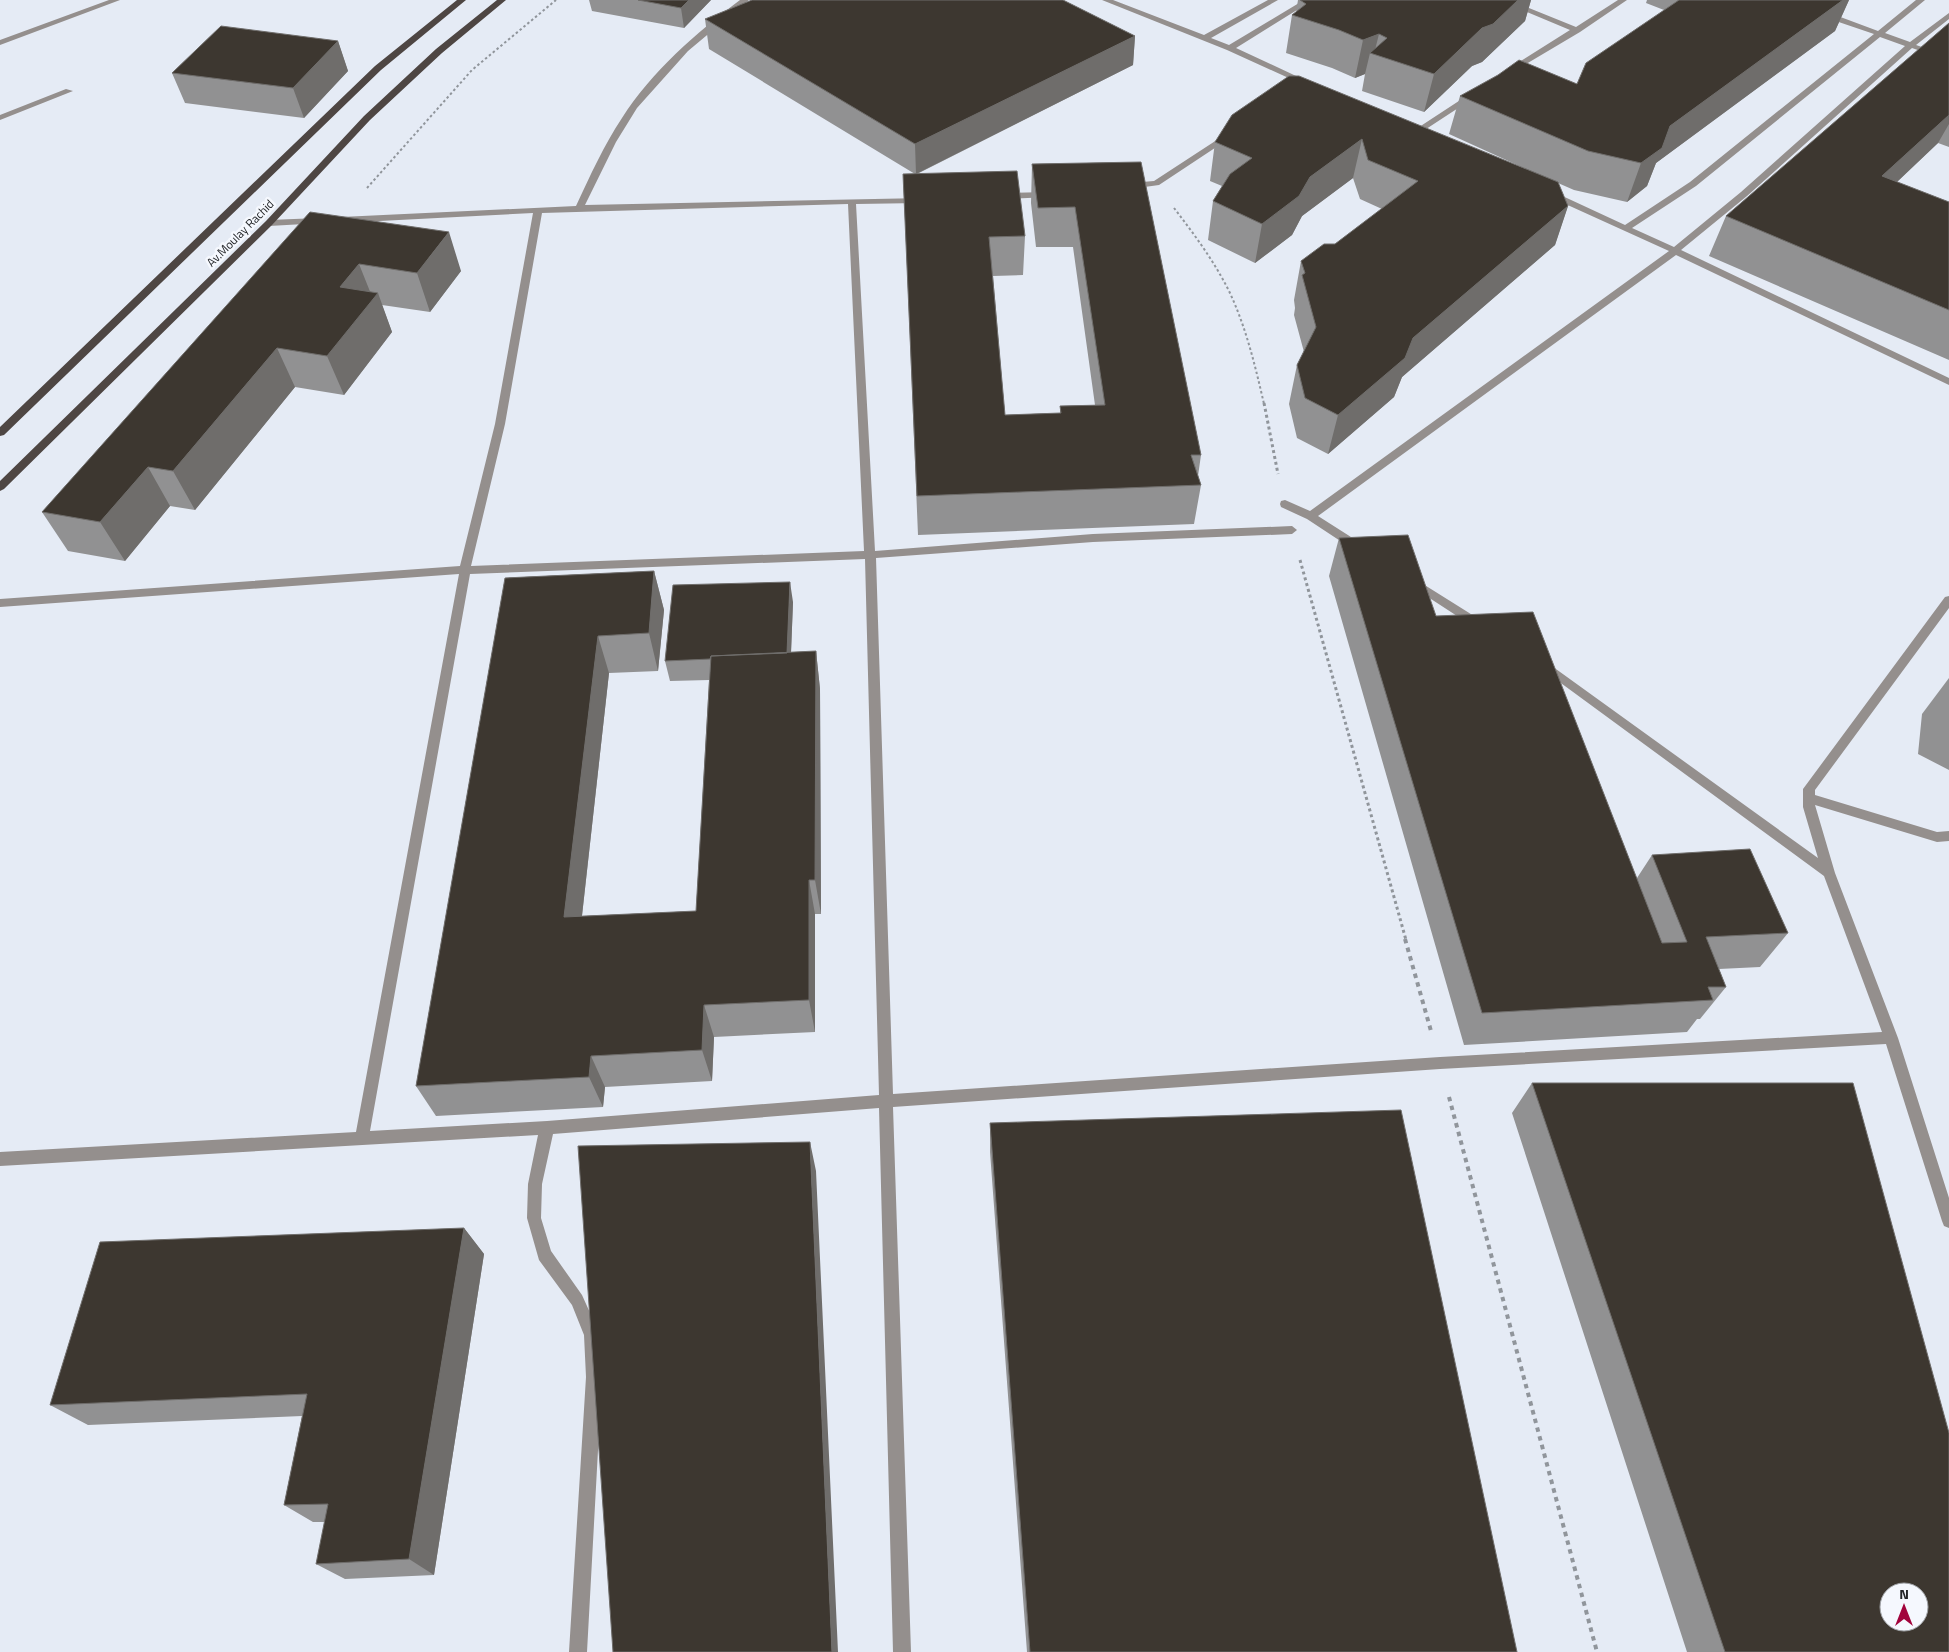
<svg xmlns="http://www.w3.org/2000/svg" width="1949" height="1652" font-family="'Titillium Web',sans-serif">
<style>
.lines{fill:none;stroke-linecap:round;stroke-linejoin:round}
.path-far2{stroke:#90959b;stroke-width:2;stroke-dasharray:2.5 2.5;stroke-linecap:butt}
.path-far1{stroke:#90959b;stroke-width:3;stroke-dasharray:3 3;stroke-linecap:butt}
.path{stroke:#90959b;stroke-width:4;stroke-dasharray:4.5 4.5;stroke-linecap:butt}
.minor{fill:#948f8d;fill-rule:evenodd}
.major{fill:#4e4643;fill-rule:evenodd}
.wall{fill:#919192}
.shaded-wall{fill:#6f6d6b}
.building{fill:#3d3730;stroke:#6f6d6b;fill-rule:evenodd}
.labels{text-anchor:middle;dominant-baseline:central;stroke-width:5;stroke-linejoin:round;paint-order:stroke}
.far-street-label{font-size:12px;fill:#232528;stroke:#f5f8fe}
</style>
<rect width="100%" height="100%" fill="#e5ebf5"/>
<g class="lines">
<path class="path-far2" d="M367 188 472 70 556 0
M1174 208C1194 234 1214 261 1229 291 1246 327 1255 365 1264 404"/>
<path class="path-far1" d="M1264 403 1278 474
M1300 560 1406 940"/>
<path class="path" d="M1405 939 1431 1031
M1449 1097 1597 1652"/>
<path class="minor" d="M109 0H120L0 45V40Z
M740 0H749L688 51 637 108 616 142 585 205 924 198 925 200 921 203 856 204 875 551 1093 534 1292 526 1297 530 1292 534 1093 542 876 558 893 1094 1440 1057 1882 1032 1824 876 1539 667 1545 663 1549 664 1818 858 1803 807V789L1945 597 1949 596V608L1815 790V795L1937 832 1949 831V841L1937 842 1815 805 1835 873 1898 1038 1949 1198V1228L1944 1226 1942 1221 1886 1044 1440 1069 893 1107 911 1652H893L879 1108 553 1134 542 1184 541 1218 551 1251 582 1295 600 1335 602 1377 587 1652H569L586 1377 584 1335 572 1305 539 1260 527 1218 528 1184 538 1135 0 1166V1152L356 1132 459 574 0 607V599L460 566 495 424 533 213 341 223 337 220 341 217 576 206C590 176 604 145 622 118 652 71 696 33 740 0ZM848 204 864 551 471 566 505 424 542 213ZM865 559 879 1095 547 1121 370 1131 470 574Z
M1102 0H1113L1204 35 1268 0H1278L1211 38 1229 45 1304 0H1313L1236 48 1311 83 1304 85 1227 50Z
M1498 0H1509L1576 27 1618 0H1627L1580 32 1511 73 1507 71 1508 69 1570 30Z
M1916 0H1925L1885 33 1910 42 1949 13V19L1916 45 1949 56V61L1912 48 1747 196 1681 250 1949 378V385L1676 255 1318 516 1362 544 1363 547 1362 550H1354L1307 519 1281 507 1280 504 1281 501 1285 500 1310 511 1669 251 1550 197V193H1556L1625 225 1690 182 1874 34 1821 16V12H1827L1878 31ZM1880 37 1905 46 1741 192 1674 247 1632 228 1696 186Z
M66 89 73 91 0 120V115Z
M1468 95 1475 97 1417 135 1410 133Z
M1226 134 1233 136 1159 185 1130 189 1126 186 1130 183 1154 181Z
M1048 192 1051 193V197L1003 199 999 196 1003 193Z
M319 218 322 219V223L269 226 265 223 269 220Z
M1415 579 1482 621 1484 624 1482 627H1474L1411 586 1409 583Z"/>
<path class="major" d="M457 0H466L381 70 4 435 0 436V427L375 66Z
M497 0H506L442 53 370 120 272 225 4 489 0 491V481L266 221 364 116 436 49Z"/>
</g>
<path class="wall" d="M589 0H711L684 28 592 11Z
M1298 0H1531L1525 21 1482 62 1472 66 1424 112 1362 91 1365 74 1355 78 1332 68 1286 53 1292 15 1296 12Z
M1647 0H1849L1835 31 1656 163 1647 186 1627 202 1574 190 1558 183 1568 206 1555 245 1402 377 1394 397 1328 454 1297 438 1289 404 1297 365 1304 352 1294 315 1295 308 1294 300 1301 261 1335 244 1382 209 1360 199 1353 178 1302 216 1292 235 1255 263 1208 240 1213 201 1222 186 1210 181 1215 142 1289 76 1546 178 1449 134 1460 96 1577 84 1664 10 1646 3Z
M705 19 1135 36 1133 65 917 174 1025 236 1023 275 993 276 1005 415 1060 413V406L1095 405 1073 247H1036L1031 203 1032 164 1141 162 1201 455 1198 476 1201 485 1194 524 918 535 903 174H915L709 49Z
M1949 23V147L1938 143 1897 182 1949 202V360L1709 256 1726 216Z
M338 41 348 71 304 118 185 103 172 73Z
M310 212 461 271 430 312 382 305 392 332 344 395 295 387 195 510 170 506 125 561 68 551 42 512Z
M1339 538 1436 616 1637 878 1652 855 1788 933 1760 967 1719 969 1726 987 1700 1019H1697L1687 1032 1464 1045 1329 576Z
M654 571 664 610 658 671 609 673 582 916 696 911 709 680 670 681 665 661 793 602 791 653 816 651 820 689 821 914H815V1032L714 1037 712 1081 605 1087 603 1107 436 1116 416 1086 505 578Z
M1949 678V770L1918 754 1922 714Z
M1532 1083 1949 1652H1687L1512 1113Z
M990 1123 1517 1652H1027L990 1152Z
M464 1228 484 1254 434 1575 345 1579 316 1564 325 1522H313L284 1505 302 1416 88 1425 50 1405Z"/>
<path class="shaded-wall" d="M689 0H711L684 28 681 8Z
M1518 0H1531L1525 21 1482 62 1472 66 1424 112 1434 74 1482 28Z
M1843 0H1849L1835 31 1656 163 1647 186 1627 202 1641 163 1670 126Z
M1379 34 1374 54 1370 53 1365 74 1355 78 1363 40Z
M1135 36 1133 65 916 174 915 144Z
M338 41 348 71 304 118 293 88Z
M1949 115V124L1938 143 1862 215 1882 176Z
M1362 139 1353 178 1302 216 1292 235 1255 263 1262 224 1310 177Z
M1568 206 1555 245 1402 377 1394 397 1328 454 1338 415 1413 338Z
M449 232 461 271 430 312 417 273Z
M359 264 373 299 378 293 392 332 344 395 327 356 340 287Z
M277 348 295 387 195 510 173 471Z
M148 467 170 506 125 561 100 522Z
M654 571 664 610 658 671 649 633Z
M790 582 793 602 790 677 787 657Z
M598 636 609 673 578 951 564 917Z
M816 651 820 689 821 914 815 880Z
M809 880 815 914V1032L809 1000Z
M704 1005 714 1037 712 1081 702 1050Z
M591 1056 605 1087 603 1107 589 1077Z
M810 1142 816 1171 838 1652H832Z
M464 1228 484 1254 434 1575 409 1559Z"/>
<path class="building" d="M638 0H689L681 8Z
M752 0H1063L1135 36 915 144 705 19Z
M1300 0H1518L1493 24 1482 28 1434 74 1370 53 1387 38 1379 34 1363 40 1339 30 1292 15 1306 4Z
M1679 0H1843L1670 126 1662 148 1641 163 1588 151 1460 96 1498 75 1519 60 1577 84 1586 63Z
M1949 23V115L1882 176 1949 202V310L1726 216Z
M221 26 338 41 293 88 172 73Z
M1289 76H1299L1558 182 1568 206 1413 338 1405 358 1338 415 1305 398 1297 365 1316 327 1302 275 1305 273 1301 261 1324 244H1335L1418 181 1368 160 1362 139 1310 177 1299 196 1262 224 1213 201 1230 174 1252 158 1215 142 1232 115Z
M1141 162 1201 455H1191L1201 485 917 496 903 174 1017 171 1025 236 989 237 1005 415 1061 413 1060 406 1105 405 1075 207 1038 208 1032 164Z
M310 212 449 232 417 273 359 264 340 287 378 293 327 356 277 348 173 471 148 467 100 522 42 512Z
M1408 535 1436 616 1533 612 1662 943 1687 942 1652 855 1750 849 1788 933 1706 937 1726 987H1708L1713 1000 1482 1013 1339 538Z
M654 571 649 633 598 636 564 917 696 911 711 656 816 651 815 880H809V1000L704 1005 702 1050 591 1056 589 1077 416 1086 505 578Z
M790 582 787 653 711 656 710 659 665 661 673 585Z
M1532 1083H1853L1949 1433V1652H1725ZM1889 1592H1919V1622H1889Z
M1401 1110 1517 1652H1030L990 1123Z
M810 1142 832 1652H613L578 1146Z
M464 1228 409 1559 316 1564 328 1504 284 1505 307 1394 50 1405 100 1242Z"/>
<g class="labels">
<g class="far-street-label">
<text transform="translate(240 233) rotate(-45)">Av.Moulay Rachid</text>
</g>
</g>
<g transform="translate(1904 1607)"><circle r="24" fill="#f5f8fe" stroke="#a1a4a8"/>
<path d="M0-4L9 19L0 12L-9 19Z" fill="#a2043c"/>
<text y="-8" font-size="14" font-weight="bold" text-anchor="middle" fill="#232528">N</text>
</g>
</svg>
